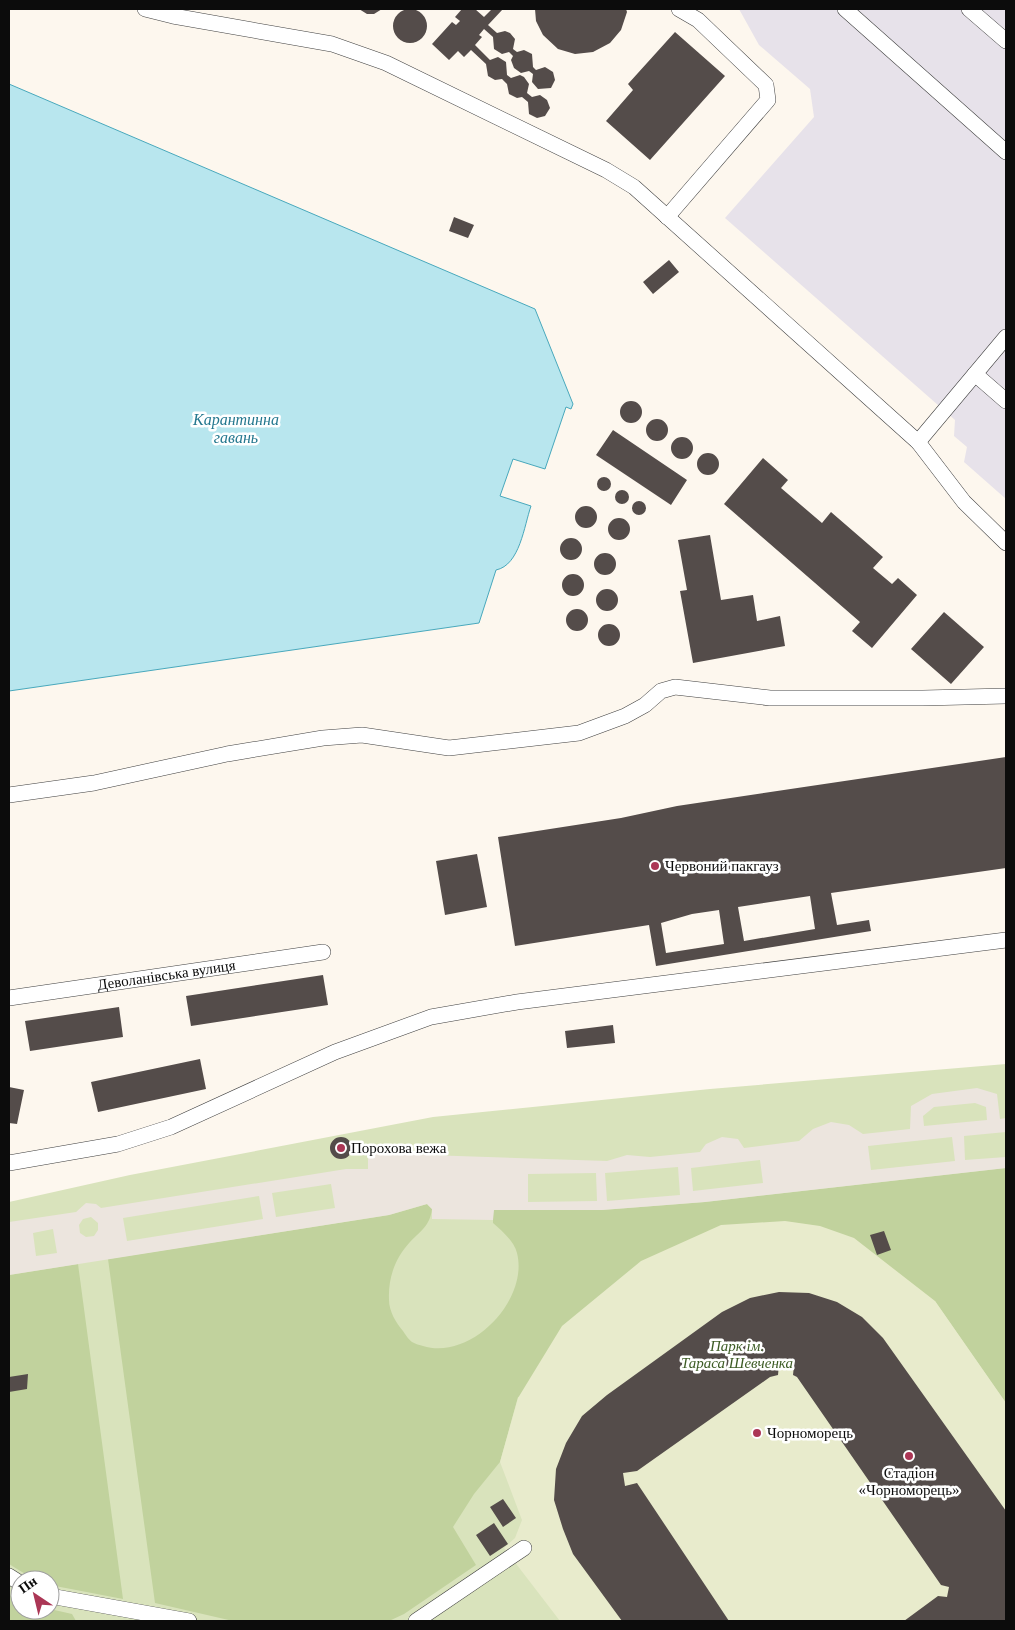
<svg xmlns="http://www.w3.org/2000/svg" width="1015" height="1630" font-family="Georgia,serif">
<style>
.industrial{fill:#e7e2ea}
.green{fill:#d9e3bc;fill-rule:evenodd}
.forest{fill:#c1d29d}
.pitch{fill:#e8ebcc}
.plaza{fill:#ece5de;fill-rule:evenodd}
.water{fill:#b8e6ee;stroke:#48a8bc}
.building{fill:#544c4a;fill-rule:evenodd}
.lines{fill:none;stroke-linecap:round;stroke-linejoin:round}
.minor-casing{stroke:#3f3f3f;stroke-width:16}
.minor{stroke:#fff;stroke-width:15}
.poi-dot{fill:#ab3655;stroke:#fff;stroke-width:2}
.labels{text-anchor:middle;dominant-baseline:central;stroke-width:5;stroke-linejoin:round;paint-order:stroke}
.poi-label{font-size:15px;fill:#0c0c0c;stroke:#fff;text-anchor:start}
.street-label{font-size:15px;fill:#0c0c0c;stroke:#fff}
.park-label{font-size:15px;font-style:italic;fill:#3d5c25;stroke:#fff}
.water-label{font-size:16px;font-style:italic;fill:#25788f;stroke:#fff}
</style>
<rect width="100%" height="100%" fill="#fdf7ee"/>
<path class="industrial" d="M739 9H1006V499L964 462 967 447 954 436 955 420 725 218 814 117 810 89 759 45Z"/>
<path class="green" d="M1006 1064V1621H9V1202L130 1175 433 1117 710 1089ZM20 1580H50V1610H20Z"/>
<path class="forest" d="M1006 1168V1403L935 1301 518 1397 500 1462 474 1494 453 1527 476 1565 404 1614 389 1621H233L155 1603 108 1259 389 1215 427 1204 432 1209C430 1225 422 1230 410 1242 395 1258 388 1278 389 1300 389 1311 396 1323 403 1331 405 1334 409 1340 412 1342 415 1344 420 1345 423 1346 471 1361 529 1300 517 1253 514 1241 502 1231 493 1223V1210H602L705 1202Z
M78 1264 123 1599 50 1585V1580H35L9 1564V1275Z
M9 1595 20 1601V1610L50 1609 72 1614 76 1621H9Z"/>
<path class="pitch" d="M785 1221 820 1226 854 1238 935 1301 1006 1403V1621H560L504 1548 515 1538 522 1520 500 1462 518 1398 562 1326 641 1261 721 1225Z"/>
<path class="plaza" d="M977 1088 997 1094 1000 1119 1006 1118V1132L964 1136 965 1160 1006 1157V1168L705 1202 602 1210H494L493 1220 432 1219V1209L427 1204 389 1215 9 1275V1222L76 1212 86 1203 96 1204 101 1208 346 1169H368V1153L607 1161 627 1155 650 1157 700 1152 706 1144 722 1137 738 1139 744 1148 799 1141 813 1129 831 1122 849 1125 863 1134 910 1129 911 1106 932 1094ZM975 1103 986 1107 987 1120 924 1126 923 1116 934 1107ZM952 1137 955 1161 871 1170 868 1146ZM760 1160 763 1183 693 1191 691 1168ZM678 1167 680 1195 607 1201 605 1173ZM596 1173 597 1201 528 1202V1174ZM331 1184 335 1208 276 1217 272 1193ZM259 1196 263 1219 127 1241 123 1218ZM91 1217 98 1223V1230L94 1236 86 1237 80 1233 79 1225 83 1219ZM53 1229 57 1253 36 1256 33 1233Z"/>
<path class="water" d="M9 84 535 309 573 404 571 409 566 407 545 469 513 459 500 496 531 506C524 526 520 565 496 570L479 623 9 691Z"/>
<path class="building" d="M359 9H382L374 14H367Z
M462 9H475L484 17 492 9H503L488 25 497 33 505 31 510 33 515 39 513 49 517 52 524 50 532 54 533 67 536 70 545 67 553 72 555 80 551 88 538 89 532 82 533 74 529 71 521 73 514 68 511 60 513 56 509 52 502 54 494 49 493 37 484 29 479 35 482 37 475 45 490 60 498 57 506 62 507 75 511 78 520 75 524 77 529 84 527 93 532 97 540 95 547 100 550 108 545 116 537 118 529 114 528 102 522 97 517 98 509 94 507 84 502 79 495 80 488 76 486 64 471 50 464 57 458 51 449 60 432 44 452 22 456 25 460 21 455 17Z
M535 9H626L627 12 621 30 610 43 593 52 575 54 558 49 543 35 536 21Z
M393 26a17 17 0 1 1 34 0a17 17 0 1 1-34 0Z
M675 32 725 76 650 160 606 121 633 90 628 84Z
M454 217 474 225 468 238 449 231Z
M669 260 679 272 653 294 643 282Z
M620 412a11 11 0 1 1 22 0a11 11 0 1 1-22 0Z
M646 430a11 11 0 1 1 22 0a11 11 0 1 1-22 0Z
M613 430 687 480 671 505 596 455Z
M671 448a11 11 0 1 1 22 0a11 11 0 1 1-22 0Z
M697 464a11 11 0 1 1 22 0a11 11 0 1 1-22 0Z
M763 458 788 480 781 488 822 523 831 512 883 557 873 568 892 584 898 578 917 595 872 648 852 631 860 622 724 504Z
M597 484a7 7 0 1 1 14 0a7 7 0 1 1-14 0Z
M615 497a7 7 0 1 1 14 0a7 7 0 1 1-14 0Z
M632 508a7 7 0 1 1 14 0a7 7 0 1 1-14 0Z
M575 517a11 11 0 1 1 22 0a11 11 0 1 1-22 0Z
M608 529a11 11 0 1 1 22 0a11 11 0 1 1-22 0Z
M710 535 721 600 753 595 757 621 780 616 785 646 693 663 680 591 687 590 678 540Z
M560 549a11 11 0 1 1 22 0a11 11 0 1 1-22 0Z
M594 564a11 11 0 1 1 22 0a11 11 0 1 1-22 0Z
M562 585a11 11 0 1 1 22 0a11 11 0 1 1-22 0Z
M596 600a11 11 0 1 1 22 0a11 11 0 1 1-22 0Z
M566 620a11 11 0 1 1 22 0a11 11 0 1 1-22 0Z
M944 612 984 647 951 684 911 649Z
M598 635a11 11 0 1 1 22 0a11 11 0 1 1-22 0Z
M1006 757V868L831 893 837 925 869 920 871 931 656 966 649 925 515 946 498 837 621 818 677 806ZM810 896 815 929 744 941 738 907ZM719 910 724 944 666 953 661 923 692 914Z
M477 854 487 907 445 915 436 861Z
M323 975 328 1005 191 1026 186 996Z
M119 1007 123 1037 30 1051 25 1021Z
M613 1025 615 1043 567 1048 565 1031Z
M200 1059 206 1089 98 1112 91 1082Z
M9 1087 24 1090 17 1124 9 1123Z
M330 1148a11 11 0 1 1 22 0a11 11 0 1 1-22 0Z
M884 1231 891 1250 877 1255 870 1235Z
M779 1292 809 1293 837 1302 862 1317 883 1338 1006 1511V1621H904L938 1596 947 1597 949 1587 941 1585 797 1377 793 1375 794 1365 779 1364 778 1375 770 1377 637 1471 623 1473 625 1486 637 1483 729 1621H622L573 1554 563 1529 554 1500 556 1469 566 1443 582 1416 607 1395 722 1312 750 1298Z
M28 1374 27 1389 9 1392V1377Z
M503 1499 516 1518 503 1527 490 1507Z
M494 1523 508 1544 490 1556 476 1535Z"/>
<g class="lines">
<g class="minor-casing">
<g id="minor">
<path d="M145 9 173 16 332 44 386 63 606 170 634 187 918 442 964 502 1006 543"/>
<path d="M845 9 1006 152"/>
<path d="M969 9 1006 41"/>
<path d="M667 217 768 100 766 85 698 20 679 9"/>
<path d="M975 374 1006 401"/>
<path d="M918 442 1006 337"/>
<path d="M9 795 94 783 227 754 323 738 362 735 449 748 579 733 625 716 645 705 661 691 675 687 770 698H923L1006 696"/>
<path id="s1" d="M9 998 323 952"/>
<path d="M9 1163 118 1144 171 1127 335 1052 431 1017 517 1002 1006 940"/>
<path d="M9 1576 20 1583"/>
<path d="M50 1596 189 1621"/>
<path d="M416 1621 524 1548"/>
</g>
</g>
<use href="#minor" class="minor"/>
</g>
<g class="poi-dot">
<circle cx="655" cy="866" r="5"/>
<circle cx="341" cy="1148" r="5"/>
<circle cx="757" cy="1433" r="5"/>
<circle cx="909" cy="1456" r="5"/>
</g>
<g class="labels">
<g class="poi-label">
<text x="665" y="866">Червоний пакгауз</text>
<text x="351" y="1148">Порохова вежа</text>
<text x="767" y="1433">Чорноморець</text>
<text x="909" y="1473" text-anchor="middle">Стадіон<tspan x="909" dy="17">«Чорноморець»</tspan></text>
</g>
<g class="street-label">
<text stroke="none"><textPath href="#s1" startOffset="159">Деволанівська вулиця</textPath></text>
</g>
<g class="park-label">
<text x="737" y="1346">Парк ім.<tspan x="737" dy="17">Тараса Шевченка</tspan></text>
</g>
<g class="water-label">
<text x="236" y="419">Карантинна<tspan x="236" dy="18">гавань</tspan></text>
</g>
</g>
<rect width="1015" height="1630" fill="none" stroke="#0c0c0c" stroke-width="20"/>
<g transform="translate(35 1595) rotate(325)"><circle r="24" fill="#ffffff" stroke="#9e9e9e"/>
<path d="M0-4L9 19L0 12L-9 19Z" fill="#ab3655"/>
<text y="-8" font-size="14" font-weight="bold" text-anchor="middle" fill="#0c0c0c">Пн</text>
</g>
</svg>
